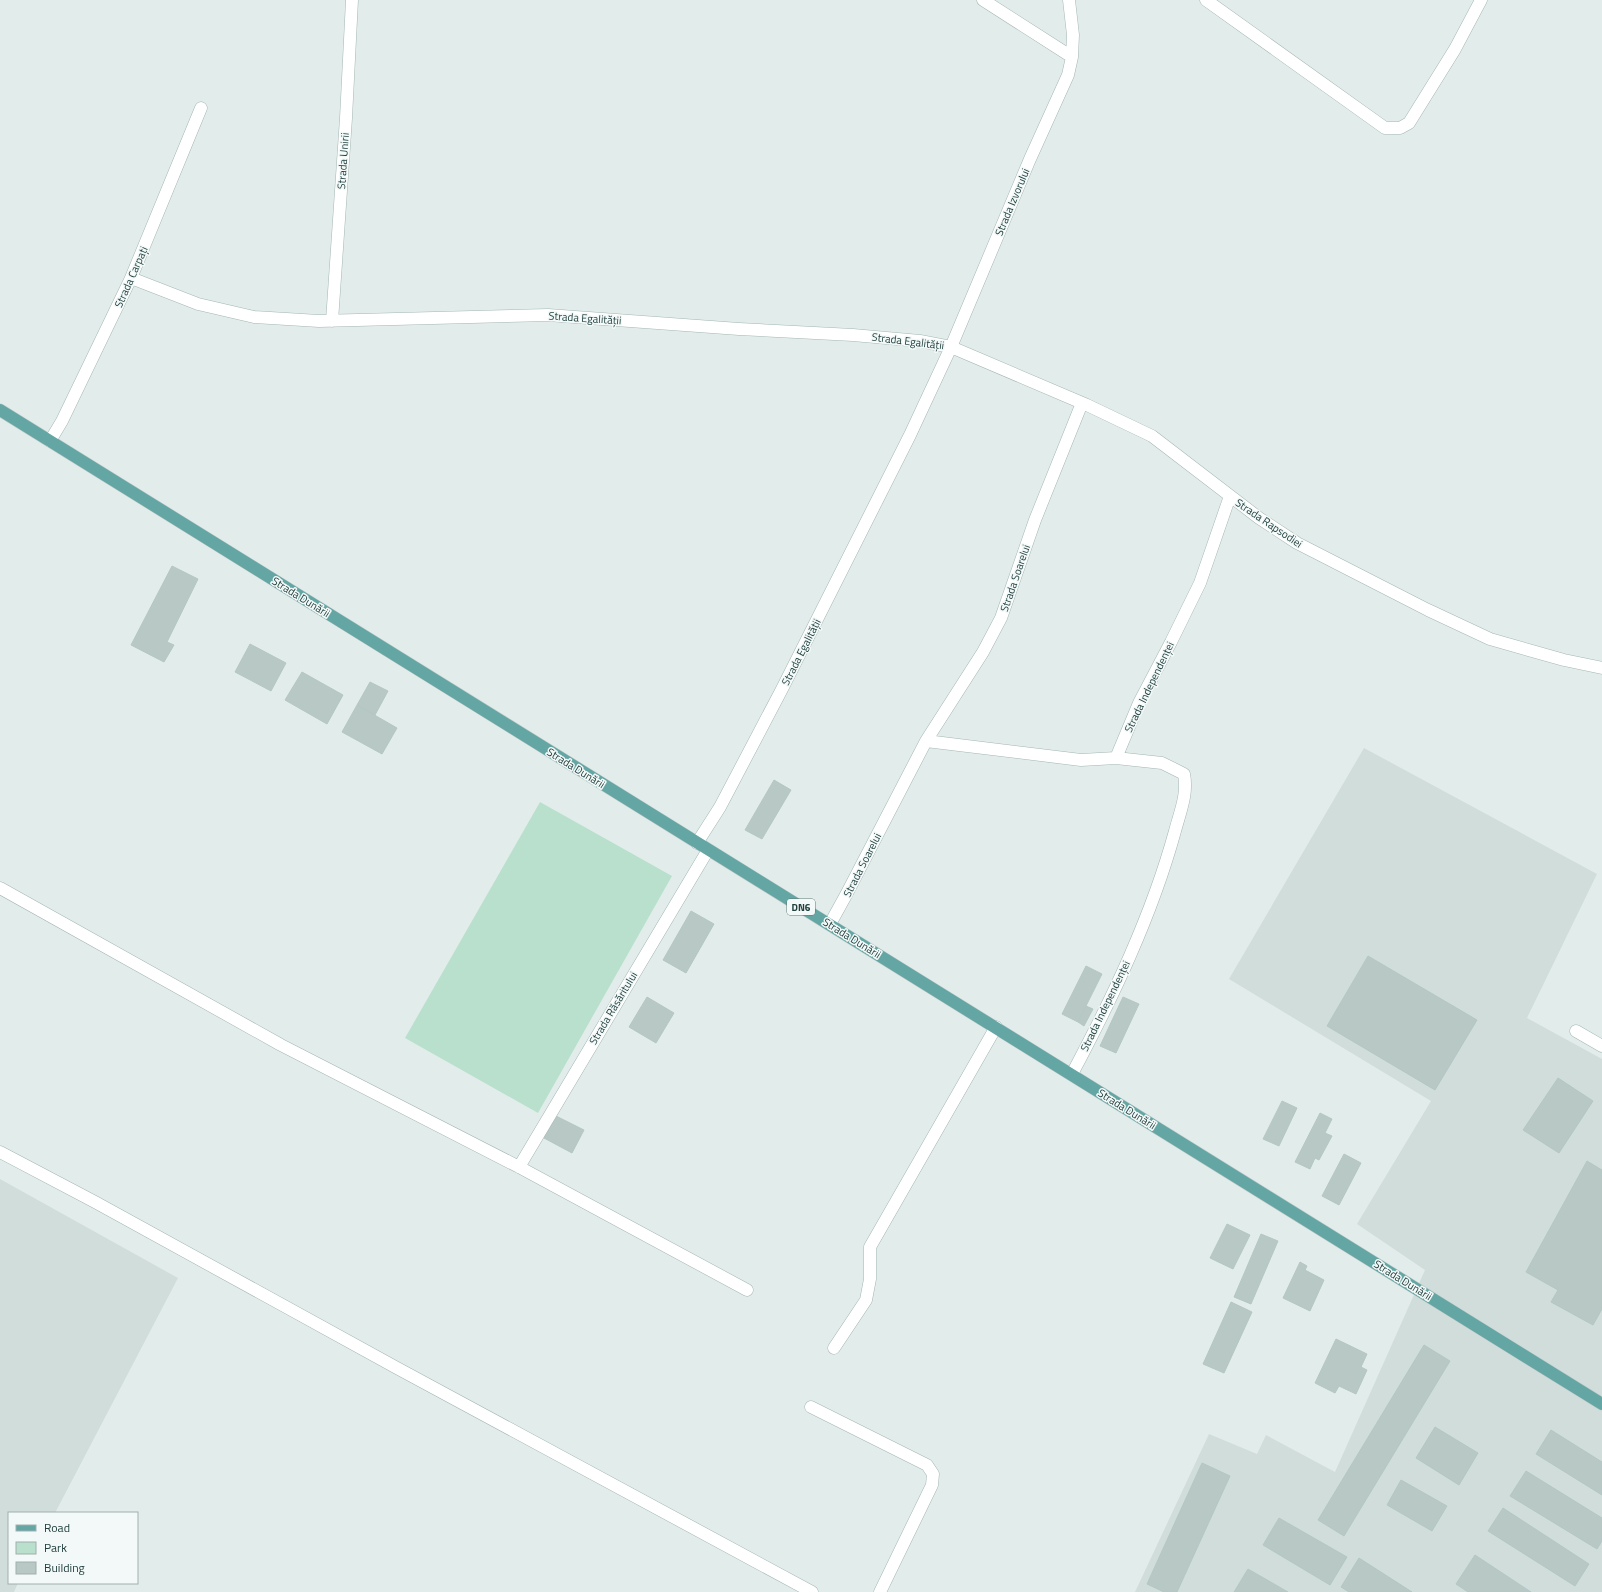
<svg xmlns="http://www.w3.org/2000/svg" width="1602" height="1592" font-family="'Titillium Web',sans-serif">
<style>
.built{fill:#d0ddda}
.green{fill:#b9e0cd}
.building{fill:#b7c8c5;stroke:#b4c7c4}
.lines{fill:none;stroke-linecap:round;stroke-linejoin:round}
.minor-casing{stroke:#a4b6b4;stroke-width:13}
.primary-casing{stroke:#c1cac9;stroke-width:13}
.minor{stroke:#fff;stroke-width:12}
.primary{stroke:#63a6a4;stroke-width:12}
.labels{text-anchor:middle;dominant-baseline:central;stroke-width:3;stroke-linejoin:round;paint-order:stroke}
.shield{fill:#f3f9f8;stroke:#607876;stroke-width:1}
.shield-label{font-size:10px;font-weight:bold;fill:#21403e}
.street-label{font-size:11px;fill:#21403e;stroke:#f3f9f8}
</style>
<rect width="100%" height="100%" fill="#e2edeb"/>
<path class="built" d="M1364 748 1597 874 1527 1018 1602 1059V1592H1135L1209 1434 1257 1454 1266 1435 1335 1472 1425 1270 1357 1224 1431 1101 1229 979Z
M0 1179 178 1278 55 1513H9V1583H18L14 1592H0Z"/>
<path class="green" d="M540 802 672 876 538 1113 405 1038Z"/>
<path class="building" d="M172 566 198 579 167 642 174 645 164 662 131 645Z
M250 644 286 663 271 691 235 672Z
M302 672 343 695 327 724 285 700Z
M370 682 388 691 375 715 357 705Z
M357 705 397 728 382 754 342 732Z
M774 780 791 790 762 839 745 830Z
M691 911 714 924 686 973 663 960Z
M1368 956 1477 1020 1435 1090 1327 1026Z
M1086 966 1102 974 1078 1022 1062 1014Z
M647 997 674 1013 656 1043 629 1027Z
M1123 997 1139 1004 1116 1053 1100 1046Z
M1086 1006 1093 1009 1084 1026 1078 1022Z
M1558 1078 1593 1101 1559 1153 1523 1130Z
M1282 1101 1297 1108 1279 1146 1263 1139Z
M1320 1113 1332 1119 1325 1133 1332 1136 1319 1160 1315 1158 1310 1169 1295 1162Z
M556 1116 584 1130 572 1153 544 1138Z
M1344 1154 1361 1163 1339 1205 1322 1196Z
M1587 1161 1602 1170V1309L1593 1325 1551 1302 1558 1290 1526 1272Z
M1227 1224 1250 1235 1233 1269 1210 1258Z
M1261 1234 1278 1241 1251 1304 1234 1297Z
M1300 1262 1307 1266 1305 1270 1324 1280 1310 1311 1283 1298Z
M1231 1302 1252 1312 1224 1373 1203 1364Z
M1336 1339 1367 1354 1361 1367 1367 1370 1356 1394 1339 1386 1335 1393 1315 1383Z
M1424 1345 1450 1361 1344 1536 1318 1520Z
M1435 1427 1478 1453 1459 1485 1416 1458Z
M1551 1430 1602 1462V1495L1536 1454Z
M1202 1463 1230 1476 1177 1592H1164L1147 1584Z
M1526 1471 1602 1518V1541L1597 1549 1510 1496Z
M1401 1480 1447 1506 1432 1531 1387 1505Z
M1503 1508 1589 1564 1575 1586 1488 1531Z
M1279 1518 1347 1557 1330 1585 1263 1545Z
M1475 1555 1531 1592H1468L1456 1584Z
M1359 1558 1412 1592H1349L1341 1587Z
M1248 1569 1288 1592H1234Z"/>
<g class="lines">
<g class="minor-casing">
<path id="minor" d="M983 0 1072 57
M1206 0 1385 128H1400L1409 123 1455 49 1481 0
M131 278 198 304 254 317 319 321 548 315 739 329 853 335 920 341 951 347 1087 405 1152 436 1259 518 1297 543 1428 610 1490 639 1564 660 1602 668
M332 321 346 118 352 0
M50 441 62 421 131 278 201 108
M926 741 983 652 1001 618 1035 520 1082 403
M1116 758 1139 703 1171 642 1200 583 1230 496
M697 843 720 807 782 689 910 435 951 347 1030 159 1068 75 1072 57 1073 35 1069 0
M0 888 281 1045 519 1167 747 1290
M830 924 846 895 926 741 1081 760 1116 758 1162 763 1184 774C1188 794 1180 812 1175 831 1152 915 1113 997 1072 1074
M1576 1031 1602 1046
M0 1152 95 1202 397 1368 812 1592
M519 1167 708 850
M834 1348 866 1300 870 1279V1247L996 1027
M811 1407 927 1465 933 1474 932 1485 880 1592"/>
</g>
<g class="primary-casing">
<path id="primary" d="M0 410 1602 1404"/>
</g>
<use href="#minor" class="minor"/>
<use href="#primary" class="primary"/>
</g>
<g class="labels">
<rect class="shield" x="787" y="899" width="28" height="16" rx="3"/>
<g class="shield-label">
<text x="801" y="907">DN6</text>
</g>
<g class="street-label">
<text transform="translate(343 161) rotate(-86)">Strada Unirii</text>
<text transform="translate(1012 202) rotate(-67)">Strada Izvorului</text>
<text transform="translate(131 277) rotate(-66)">Strada Carpați</text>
<text transform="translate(585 318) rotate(4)">Strada Egalității</text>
<text transform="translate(908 341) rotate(7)">Strada Egalității</text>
<text transform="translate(1269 523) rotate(34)">Strada Rapsodiei</text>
<text transform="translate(1015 578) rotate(-71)">Strada Soarelui</text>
<text transform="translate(301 597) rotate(32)">Strada Dunării</text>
<text transform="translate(801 652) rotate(-63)">Strada Egalității</text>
<text transform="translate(1149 687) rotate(-64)">Strada Independenței</text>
<text transform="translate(576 768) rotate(32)">Strada Dunării</text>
<text transform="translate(862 865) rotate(-63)">Strada Soarelui</text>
<text transform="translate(852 938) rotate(32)">Strada Dunării</text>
<text transform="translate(1105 1006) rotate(-64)">Strada Independenței</text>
<text transform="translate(613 1008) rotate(-59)">Strada Răsăritului</text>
<text transform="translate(1127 1109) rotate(32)">Strada Dunării</text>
<text transform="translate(1403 1280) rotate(32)">Strada Dunării</text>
</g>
</g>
<rect x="8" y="1512" width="130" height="72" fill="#f3f9f8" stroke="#9fafae"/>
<rect x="16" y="1525" width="20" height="6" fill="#63a6a4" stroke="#9fafae"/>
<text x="44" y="1532" font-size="12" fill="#21403e">Road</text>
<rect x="16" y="1542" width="20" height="12" fill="#b9e0cd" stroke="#9fafae"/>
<text x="44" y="1552" font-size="12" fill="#21403e">Park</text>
<rect x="16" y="1562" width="20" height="12" fill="#b7c8c5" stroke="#9fafae"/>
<text x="44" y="1572" font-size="12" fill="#21403e">Building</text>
</svg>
